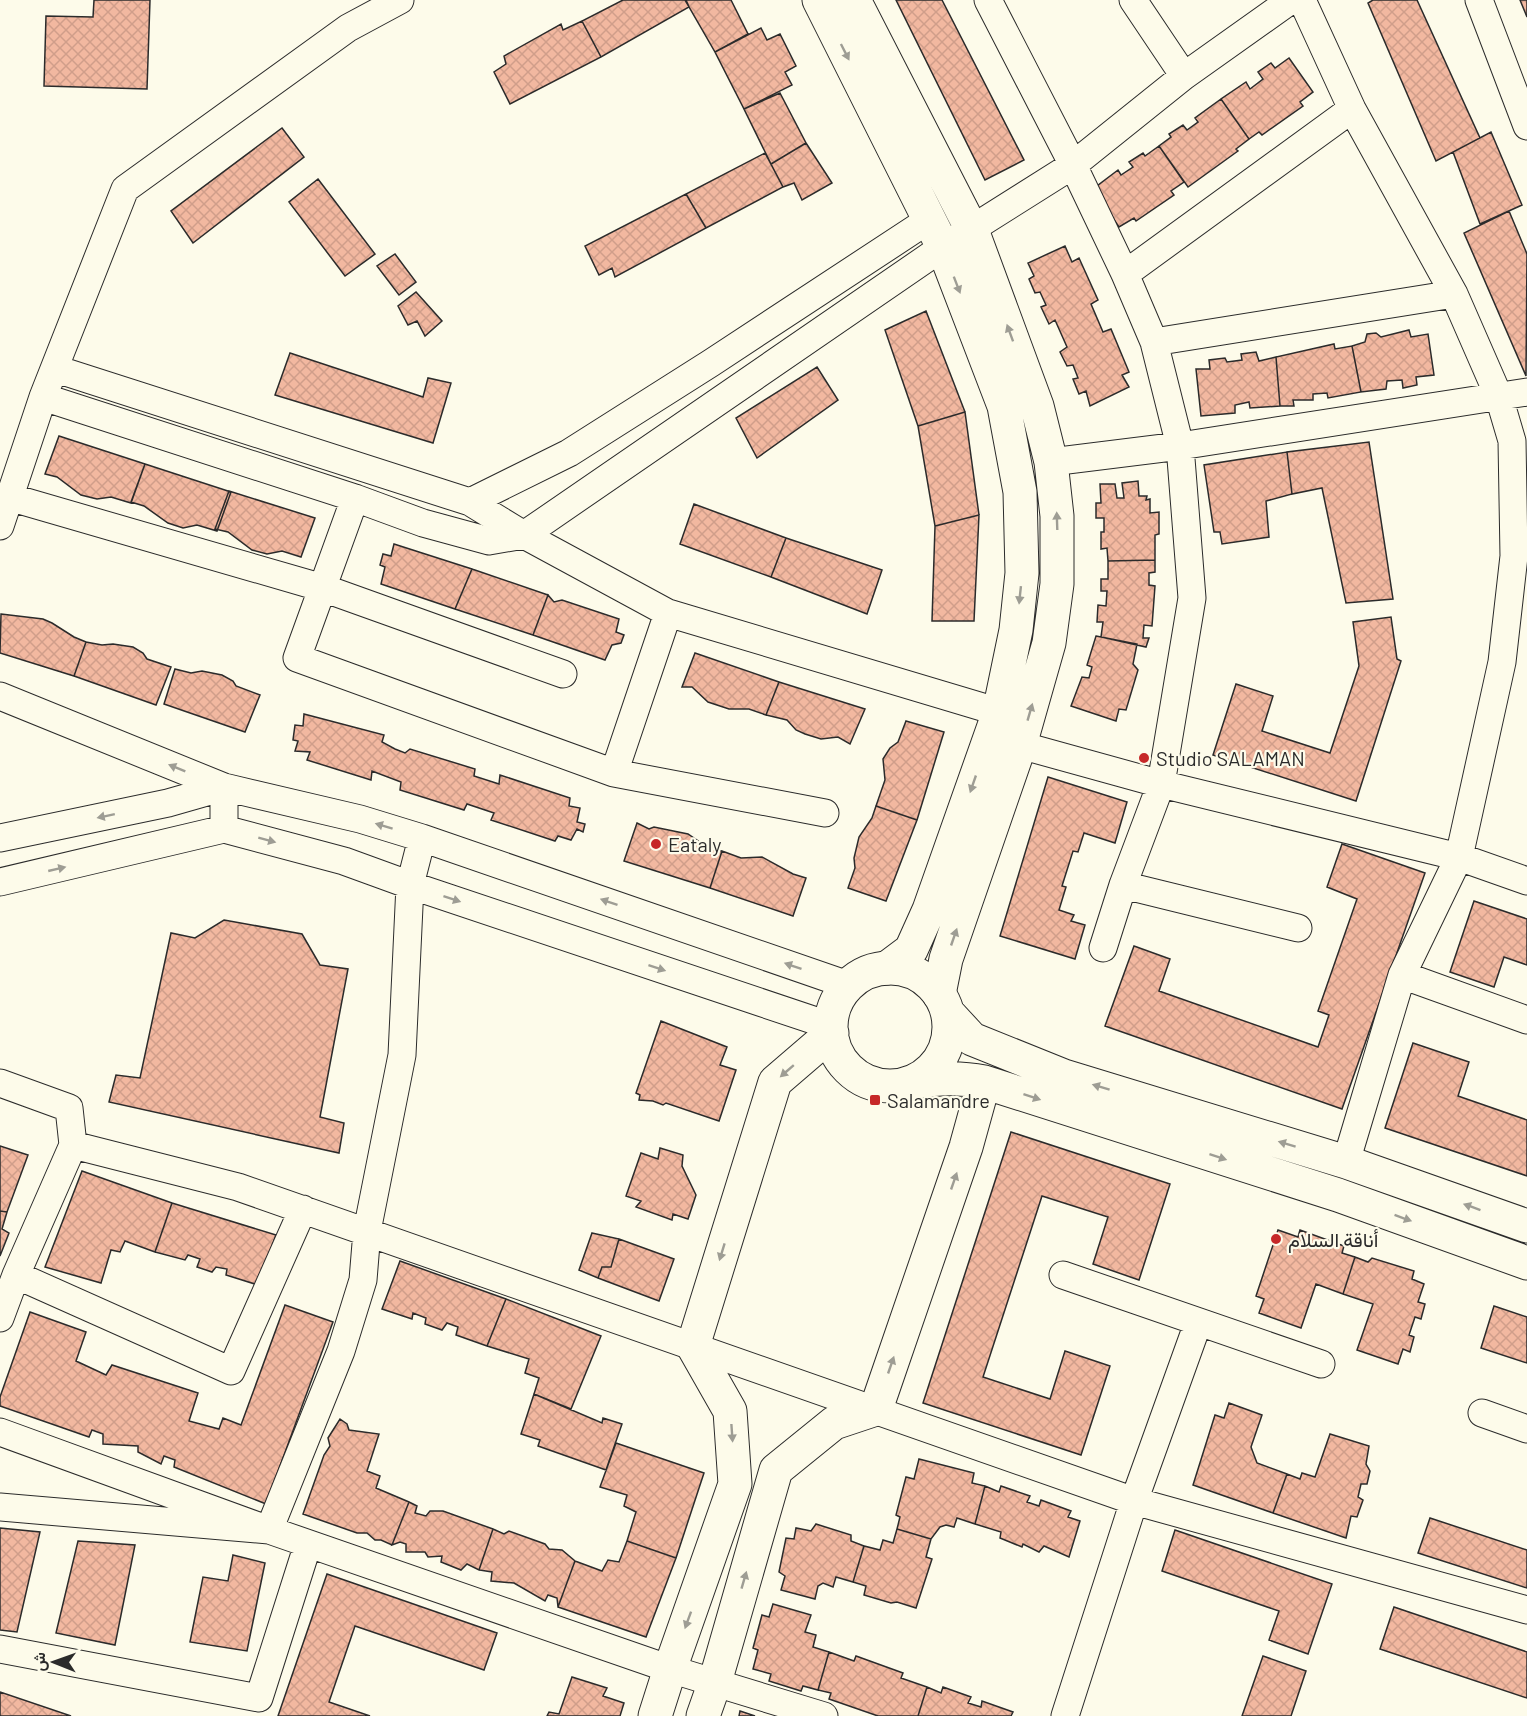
<svg xmlns="http://www.w3.org/2000/svg" width="1527" height="1716" font-family="Barlow,Vazirmatn,sans-serif">
<style>
.building{fill:url(#building-cross-hatch);stroke:#2b2b2b;stroke-width:1.5}
.lines{fill:none;stroke-linecap:round;stroke-linejoin:round}
.minor-casing{stroke:#2b2b2b;stroke-width:29}
.tertiary-casing{stroke:#2b2b2b;stroke-width:35}
.secondary-casing{stroke:#2b2b2b;stroke-width:35}
.minor{stroke:#fdfbea;stroke-width:27}
.tertiary{stroke:#fdfbea;stroke-width:33}
.secondary{stroke:#fdfbea;stroke-width:33}
.oneway{fill:#9e9d94}
.poi-dot{fill:#c62828;stroke:#fdfbea;stroke-width:2}
.labels{text-anchor:middle;dominant-baseline:central;stroke-width:4.5;stroke-linejoin:round;paint-order:stroke}
.poi-label{font-size:20px;fill:#2b2b2b;stroke:#fdfbea;text-anchor:start}
</style>
<defs>
<pattern id="building-cross-hatch" width="8" height="8" patternUnits="userSpaceOnUse" patternTransform="scale(1.5)"><rect width="8" height="8" fill="#f2b8a0"/><path d="M0 0l8 8M0 8l8-8" fill="none" stroke="#d09e8a"/></pattern>
</defs>
<rect width="100%" height="100%" fill="#fdfbea"/>
<path class="building" d="M94 0H150L147 89 44 86 46 16 93 17Z
M623 0H686L689 7 601 57 582 21Z
M685 0H731L748 34 715 52Z
M896 0H942L1024 160 985 180Z
M1373 0H1417L1480 138 1436 161 1368 3Z
M1520 0H1527V17Z
M582 21 601 57 510 104 494 72 506 64 504 56 561 24 563 30Z
M761 28 767 40 780 34 796 66 785 72 792 85 744 109 715 52Z
M1289 58 1313 92 1300 102 1303 106 1262 135 1259 132 1249 139 1221 99 1246 82 1250 89 1263 79 1258 72 1271 63 1275 68Z
M780 93 806 143 771 164 744 109Z
M1221 99 1249 139 1236 149 1238 151 1188 187 1159 146 1171 137 1169 134 1183 125 1187 130 1198 122 1195 118Z
M282 128 304 157 193 243 171 211Z
M1491 132 1522 205 1480 224 1453 152Z
M806 143 832 183 802 200 794 183 783 187 771 164Z
M1159 146 1184 182 1171 191 1174 195 1136 221 1134 218 1119 227 1093 189 1118 170 1121 175 1133 167 1129 162 1143 153 1145 156Z
M765 153 783 187 706 228 686 194Z
M318 179 375 254 345 276 289 202Z
M686 194 706 228 615 277 612 268 599 275 585 246Z
M1509 211 1527 254 1526 376 1464 233Z
M1065 246 1072 262 1079 258 1098 300 1091 304 1103 332 1111 329 1129 372 1122 375 1129 387 1090 406 1086 391 1079 394 1073 379 1078 378 1073 365 1067 366 1060 352 1067 347 1055 320 1049 324 1041 307 1046 305 1040 292 1035 293 1029 279 1034 276 1028 263Z
M395 254 416 282 399 295 377 266Z
M416 292 442 321 425 336 417 321 408 325 398 306Z
M926 311 965 412 918 426 885 330Z
M1409 330 1411 337 1428 334 1434 375 1416 377 1417 385 1403 388 1402 380 1387 381 1386 389 1361 392 1352 346 1365 342 1367 334 1376 333 1381 337Z
M1334 344 1335 349 1352 346 1361 392 1328 398 1327 393 1313 394V400H1293L1294 406H1280L1276 357Z
M1256 352 1259 361 1276 357 1280 406 1250 408 1249 402 1235 405V413L1201 416 1196 369H1210L1209 360 1225 358 1227 362 1242 360 1241 354Z
M290 353 423 397 428 378 451 383 433 443 275 395Z
M817 367 838 400 757 458 736 418Z
M965 412 979 515 935 526 918 426Z
M59 436 145 464 131 503 111 497 97 499 81 495 57 477 45 474Z
M1369 442 1393 599 1346 603 1322 488 1292 494 1287 452Z
M1287 452 1292 494 1266 501 1269 537 1222 544 1220 532H1214L1204 465Z
M145 464 231 492 217 531 197 525 183 528 168 523 144 506 131 502Z
M1138 481 1139 496H1147L1146 500 1150 499V513L1159 512V534L1155 535V560L1108 561 1107 548 1101 549V532H1104V518H1096V503H1101L1100 484H1115L1117 498H1124L1122 483Z
M229 491 315 518 301 557 282 551 267 554 252 550 228 532 215 529Z
M694 504 786 538 771 577 680 544Z
M979 515 974 621H932L935 526Z
M786 538 882 570 867 614 771 577Z
M394 544 472 569 455 609 381 584 385 567 380 565 383 554 391 556Z
M1155 560V572L1149 573V585L1155 586 1152 626 1144 625 1143 638H1149L1146 647 1101 637 1103 622H1097L1098 605 1106 606 1107 591H1101V579H1108V561Z
M472 569 548 595 533 635 455 609Z
M548 595 554 602 562 600 619 619 616 632 624 635 621 643 612 645 605 660 533 635Z
M1 614 43 619 52 623 74 637 86 642 74 676 0 653Z
M1391 617 1397 659 1401 661 1356 801 1213 755 1236 684 1273 696 1262 731 1330 753 1359 666 1353 622Z
M1096 636 1137 644 1133 664 1138 670 1126 710 1119 709 1116 721 1071 706 1082 677 1089 678 1092 667 1087 665Z
M86 642 102 645 113 644 133 647 143 653 147 659 171 667 156 705 74 676Z
M695 653 779 682 766 715 749 709H729L708 702 692 687H682Z
M175 669 191 673 202 671 222 675 233 681 236 686 260 695 245 732 164 704Z
M779 682 865 709 850 744 838 737 821 739 805 734 796 730 787 720 766 715Z
M304 714 384 735 382 742 395 749 405 753 410 749 475 769 474 776 499 784 500 775 570 798 569 806 580 808 577 822 585 824 583 832 577 829 571 840 558 836 555 841 491 820 494 813 467 804 464 810 400 790 401 782 372 771 371 780 307 760 310 752 295 751 298 741 293 740 295 725 303 726Z
M906 721 944 732 917 820 876 806 885 780 883 759 890 748 898 742Z
M1048 777 1127 802 1115 843 1084 833 1078 852 1073 851 1062 886 1066 887 1059 910 1074 915 1071 921 1085 925 1075 959 1000 936Z
M876 806 917 820 886 901 848 888 855 868 854 858 859 837 872 818Z
M637 823 649 829 654 827 688 834 710 849 722 851 710 888 624 861Z
M1342 844 1425 873 1342 1109 1105 1026 1134 946 1170 959 1159 991 1318 1047 1329 1015 1318 1011 1357 899 1327 887Z
M722 851 741 858 762 857 793 874 806 878 793 916 710 888Z
M1474 901 1527 919V965L1504 957 1494 987 1450 972Z
M224 920 302 934 320 965 348 969 320 1117 344 1123 339 1153 109 1102 116 1075 140 1078 171 933 195 938Z
M661 1021 727 1047 720 1065 736 1070 719 1121 666 1103 663 1105 653 1101 639 1100 640 1095 636 1093Z
M1413 1043 1469 1062 1458 1096 1527 1120V1176L1385 1128Z
M1011 1132 1170 1184 1139 1280 1093 1264 1108 1217 1042 1196 983 1377 1050 1399 1065 1351 1110 1366 1081 1455 923 1403Z
M0 1146 28 1155 7 1212 0 1211Z
M660 1148 683 1155 682 1166 696 1195 688 1219 673 1214 672 1220 636 1207 641 1201 626 1196 641 1153 658 1159Z
M82 1171 172 1203 155 1252 125 1241 120 1252 111 1250 101 1283 45 1267Z
M172 1203 276 1235 258 1285 226 1275 227 1269 216 1267 212 1272 197 1267 200 1259 188 1255 185 1260 155 1252Z
M0 1211 7 1212 2 1229 9 1233 0 1256Z
M1278 1230 1298 1237 1300 1230 1344 1246 1342 1253 1355 1257 1343 1294 1316 1284 1301 1328 1259 1313 1264 1299 1256 1296Z
M592 1233 619 1239 611 1267H602L598 1278 579 1270Z
M619 1239 674 1259 659 1301 598 1278 602 1267H611Z
M1355 1257 1368 1262 1372 1258 1414 1271 1412 1279 1424 1284 1418 1302 1425 1304 1421 1319 1415 1317 1409 1335 1414 1337 1410 1352 1403 1349 1398 1364 1357 1350 1373 1304 1343 1294Z
M400 1261 506 1299 487 1346 456 1335 458 1327 447 1323 442 1330 425 1324 426 1318 413 1313 412 1319 382 1309Z
M506 1299 601 1336 571 1409 534 1394 539 1378 525 1373 529 1359 487 1346Z
M285 1305 333 1322 266 1504 174 1467 175 1460 164 1456 161 1464 138 1452V1446L103 1444V1434L92 1430 89 1437 0 1406V1397L30 1312 86 1332 76 1361 106 1375 112 1365 198 1393 189 1421 219 1429 223 1418 241 1425Z
M1494 1306 1527 1317V1363L1481 1348Z
M534 1394 602 1423 603 1418 622 1424 606 1470 538 1446 540 1440 521 1434Z
M1229 1403 1262 1415 1251 1447 1257 1463 1287 1474 1273 1513 1193 1485 1215 1415 1224 1418Z
M340 1419 347 1424 349 1430 379 1434 367 1471 380 1476 376 1488 409 1502 392 1545 381 1540H375L367 1533H357L303 1514 324 1455 330 1446 328 1438Z
M1330 1434 1369 1446 1366 1464 1370 1471 1367 1484H1361L1358 1497 1363 1500 1357 1517 1351 1516 1346 1538 1273 1513 1287 1474 1300 1479 1302 1473 1315 1477Z
M616 1443 704 1473 676 1558 627 1541 636 1512 624 1506 627 1495 600 1487Z
M919 1459 974 1473 972 1483 985 1486 975 1524 957 1518 954 1527 946 1525 940 1527 931 1539 897 1529 900 1517 896 1515 906 1477 914 1479Z
M985 1486 999 1492 1001 1486 1030 1496 1027 1502 1039 1506 1041 1500 1071 1511 1068 1517 1080 1521 1069 1557 1044 1546 1039 1552 1023 1544 1022 1547 1000 1538 1001 1532 975 1524Z
M409 1502 417 1506 415 1513 426 1516 430 1511H443L493 1529 479 1570 467 1564 461 1570 441 1562 442 1556 428 1557 425 1552H406V1544L400 1542 392 1545Z
M1430 1518 1527 1550V1588L1418 1553Z
M816 1524 851 1535V1541L864 1546 853 1582 836 1577 833 1587 823 1583 818 1586 815 1599 781 1590 785 1576 779 1572 786 1538 794 1539 796 1528 811 1531Z
M0 1528 40 1532 17 1632 0 1630Z
M493 1529 504 1534 509 1531 545 1544 549 1549 562 1550 575 1561 558 1607 557 1598 548 1595 545 1601 514 1583 491 1581 492 1572 479 1570Z
M897 1529 931 1539 926 1557 932 1559 916 1608 897 1602 891 1603 864 1595 866 1586 853 1582 864 1546 880 1550 883 1540 893 1543Z
M1175 1530 1332 1584 1308 1654 1269 1640 1279 1611 1162 1571Z
M78 1541 135 1545 115 1645 56 1633Z
M627 1541 676 1558 646 1637 558 1607 575 1561 602 1571 608 1560 619 1562Z
M233 1555 265 1563 247 1651 190 1642 203 1577 228 1581Z
M327 1574 497 1633 484 1670 355 1626 329 1702 370 1716H278Z
M773 1604 811 1615 805 1632 816 1635 813 1647 829 1652 818 1690 803 1686 801 1691 769 1681 771 1674 753 1669 758 1650 753 1648 762 1615 769 1617Z
M1394 1607 1527 1652V1698L1380 1649Z
M829 1652 854 1661 856 1656 903 1673 901 1678 927 1687 918 1716H878L829 1699 831 1693 818 1690Z
M1263 1656 1306 1671 1291 1716H1242Z
M572 1677 607 1688 603 1696 624 1703 620 1716H547L549 1712 559 1714Z
M927 1687 941 1693 943 1687 971 1697 968 1703 981 1707 982 1701 1013 1712 1011 1716H918Z
M0 1692 71 1716H0Z
M740 1711 755 1716H739Z"/>
<g class="lines">
<g class="minor-casing">
<path id="minor" d="M988 0 1073 165 1125 274 1154 342 1180 446 1192 598 1161 784 1123 885 1103 948
M1133 0 1184 76
M1302 0 1352 109 1454 294 1499 397 1512 441 1514 556 1502 662 1459 857 1402 975 1346 1162
M1479 0 1527 126
M1125 274 1352 109
M1154 342 1454 294
M56 369 470 502 524 535 668 613 999 712
M43 397 355 498 423 523 489 541 524 535 943 247 1073 165 1184 76 1291 0
M1051 462 1180 446 1527 392
M9 497 323 588 563 674
M355 498 297 658 614 773 825 813
M470 502 569 453 711 363 930 219
M0 526 43 397 125 189 348 28 400 0
M0 696 224 787 360 819 422 838 848 985
M1020 745 1161 784 1459 857 1527 881
M614 773 668 613
M0 838 168 803 224 787V829
M0 882 224 829 344 861 410 885 831 1026
M1123 885 1298 928
M1402 975 1527 1020
M0 1083 69 1108 73 1145 238 1187 1134 1501 1527 1610
M16 1275 231 1371 303 1209
M1063 1275 1321 1364
M0 1318 16 1275 73 1145
M1482 1413 1527 1429
M0 1432 269 1530 670 1669 824 1716
M0 1507 269 1530 341 1351 363 1280 367 1231 402 1055 410 885 422 838
M0 1649 259 1698 308 1544
M1065 1716 1134 1501 1198 1323"/>
</g>
<g class="tertiary-casing">
<path id="tertiary" d="M831 1027a59 59 0 1 1 118 0a59 59 0 1 1-118 0Z
M948 1013 972 1039 1064 1076 1346 1162 1527 1226
M914 1082C938 1078 959 1077 984 1082L1338 1195 1527 1263
M655 1716 670 1669 735 1484 730 1411 693 1346 775 1082 832 1033
M703 1716 715 1682 776 1470 834 1423 876 1409 966 1147 984 1082"/>
</g>
<g class="secondary-casing">
<path id="secondary" d="M819 0 943 247 1004 406 1020 492 1022 573 1016 630 999 712 929 910 911 950 887 968
M854 0 972 230 1037 406 1051 462 1057 516V584L1049 643 1020 745 946 959 939 994"/>
</g>
<use href="#minor" class="minor"/>
<use href="#tertiary" class="tertiary"/>
<use href="#secondary" class="secondary"/>
</g>
<defs><path id="oneway-solid" d="M-6-.8H1V-3.2L6.5 0L1 3.2V.8H-6Z" transform="scale(1.5)"/></defs>
<g class="oneway">
<use href="#oneway-solid" transform="translate(845 52) rotate(63)"/>
<use href="#oneway-solid" transform="translate(957 285) rotate(69)"/>
<use href="#oneway-solid" transform="translate(1010 333) rotate(-110)"/>
<use href="#oneway-solid" transform="translate(1057 521) rotate(-92)"/>
<use href="#oneway-solid" transform="translate(1020 595) rotate(96)"/>
<use href="#oneway-solid" transform="translate(1030 712) rotate(-74)"/>
<use href="#oneway-solid" transform="translate(177 768) rotate(-158)"/>
<use href="#oneway-solid" transform="translate(973 784) rotate(109)"/>
<use href="#oneway-solid" transform="translate(106 816) rotate(168)"/>
<use href="#oneway-solid" transform="translate(384 826) rotate(-163)"/>
<use href="#oneway-solid" transform="translate(267 840) rotate(15)"/>
<use href="#oneway-solid" transform="translate(57 869) rotate(-13)"/>
<use href="#oneway-solid" transform="translate(452 899) rotate(18)"/>
<use href="#oneway-solid" transform="translate(609 902) rotate(-161)"/>
<use href="#oneway-solid" transform="translate(954 937) rotate(-71)"/>
<use href="#oneway-solid" transform="translate(793 966) rotate(-161)"/>
<use href="#oneway-solid" transform="translate(657 968) rotate(18)"/>
<use href="#oneway-solid" transform="translate(787 1071) rotate(139)"/>
<use href="#oneway-solid" transform="translate(1101 1087) rotate(-163)"/>
<use href="#oneway-solid" transform="translate(1032 1097) rotate(18)"/>
<use href="#oneway-solid" transform="translate(1287 1144) rotate(-163)"/>
<use href="#oneway-solid" transform="translate(1218 1157) rotate(18)"/>
<use href="#oneway-solid" transform="translate(954 1181) rotate(-71)"/>
<use href="#oneway-solid" transform="translate(1472 1207) rotate(-160)"/>
<use href="#oneway-solid" transform="translate(1403 1218) rotate(20)"/>
<use href="#oneway-solid" transform="translate(722 1252) rotate(107)"/>
<use href="#oneway-solid" transform="translate(891 1365) rotate(-71)"/>
<use href="#oneway-solid" transform="translate(732 1433) rotate(86)"/>
<use href="#oneway-solid" transform="translate(744 1580) rotate(-74)"/>
<use href="#oneway-solid" transform="translate(688 1620) rotate(110)"/>
</g>
<g class="poi-dot">
<circle cx="1144" cy="758" r="6"/>
<circle cx="656" cy="844" r="6"/>
<rect x="869" y="1094" width="12" height="12" rx="3"/>
<circle cx="1276" cy="1239" r="6"/>
</g>
<g class="labels">
<g class="poi-label">
<text x="1156" y="758">Studio SALAMAN</text>
<text x="668" y="844">Eataly</text>
<text x="887" y="1100">Salamandre</text>
<text x="1288" y="1239">أناقة السلام</text>
</g>
</g>
<g transform="translate(54 1662) rotate(271)" stroke="#fdfbea" stroke-width="4.5" paint-order="stroke">
<path d="M0-4.5L10 22L0 15L-10 22Z" fill="#2b2b2b"/>
<text y="-9" font-size="16" font-weight="bold" text-anchor="middle" fill="#2b2b2b">ش</text>
</g>
</svg>
